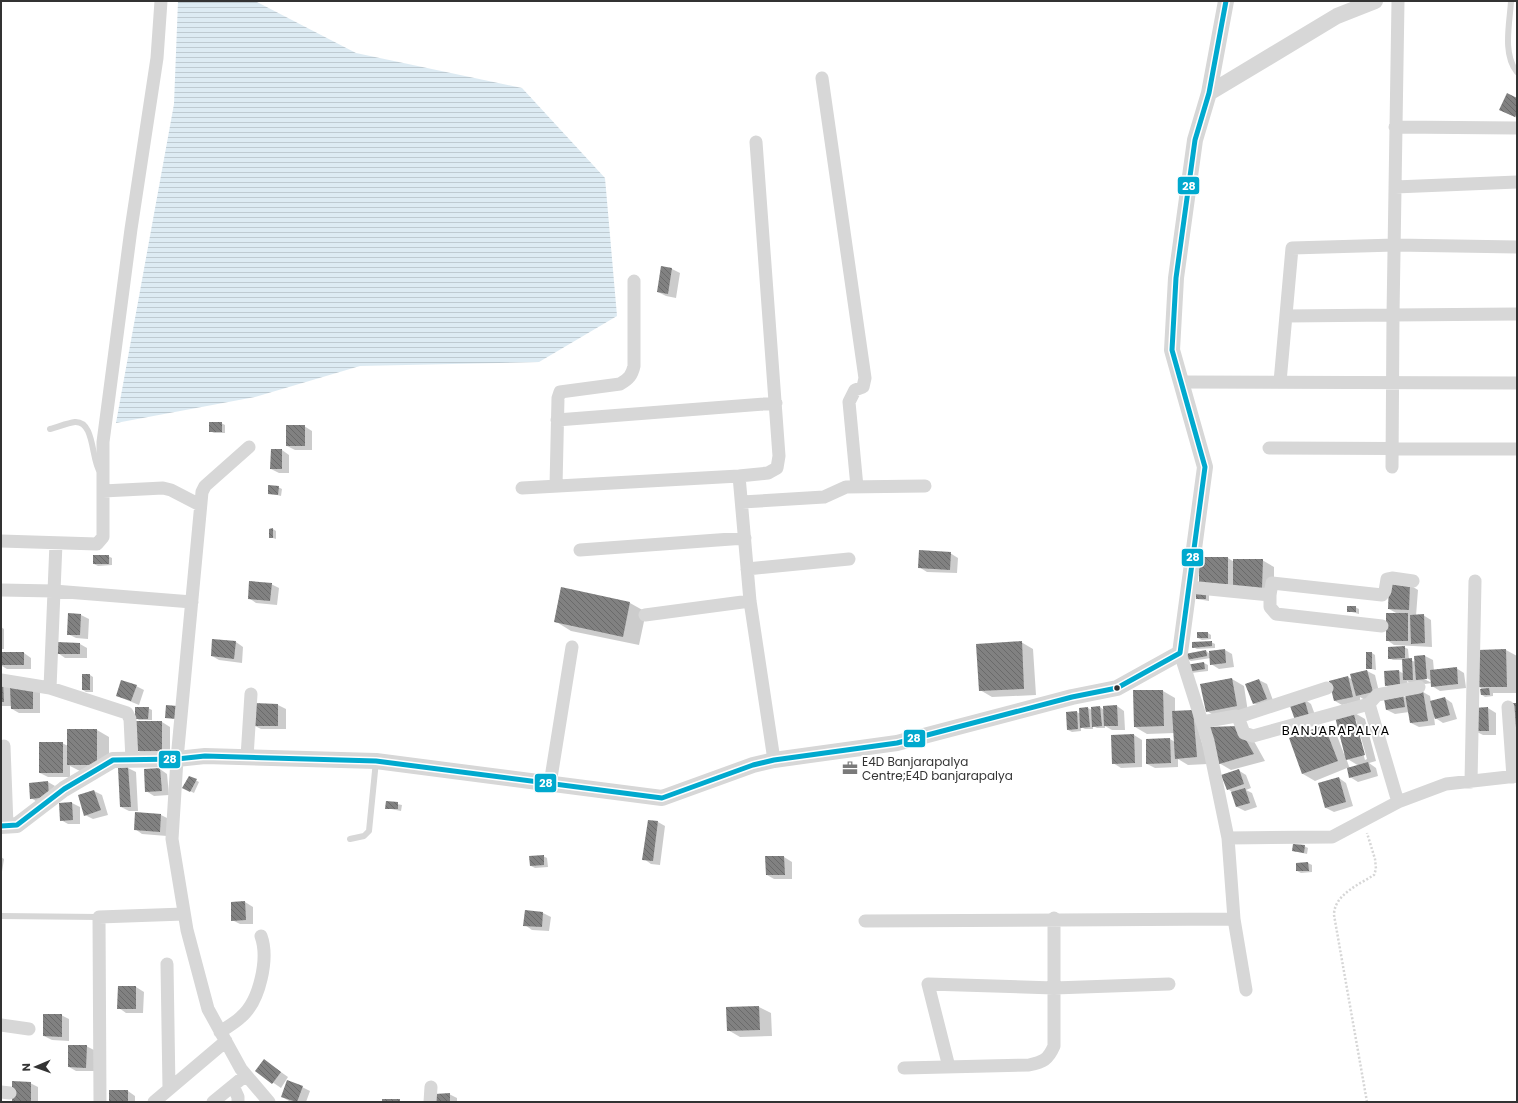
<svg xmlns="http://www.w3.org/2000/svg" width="1518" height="1103" font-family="Poppins,sans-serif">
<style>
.water{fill:url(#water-rules)}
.shadow{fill:#0003;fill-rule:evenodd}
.building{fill:url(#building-back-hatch)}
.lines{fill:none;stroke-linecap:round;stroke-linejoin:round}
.path{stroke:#d6d6d6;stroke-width:2.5;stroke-dasharray:2 2;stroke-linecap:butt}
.service{stroke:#d7d7d7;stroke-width:6}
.minor{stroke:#d7d7d7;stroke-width:13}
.tertiary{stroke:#d7d7d7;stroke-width:16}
.bus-1-casing{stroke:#fff;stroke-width:8}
.bus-1{stroke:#00a9ce;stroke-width:5}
.bus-dot{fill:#333;stroke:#fff;stroke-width:1.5}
.labels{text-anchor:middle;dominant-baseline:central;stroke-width:4;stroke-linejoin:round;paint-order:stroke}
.poi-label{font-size:12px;fill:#333;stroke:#fff;text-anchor:start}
.neighbourhood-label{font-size:13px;letter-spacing:1px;fill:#000;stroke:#fff}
.line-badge{stroke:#fff;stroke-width:1.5}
.badge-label{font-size:11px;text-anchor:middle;font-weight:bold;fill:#fff}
</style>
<defs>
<pattern id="water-rules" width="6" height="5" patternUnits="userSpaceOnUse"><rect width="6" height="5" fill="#ddebf3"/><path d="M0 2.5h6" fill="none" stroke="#becad1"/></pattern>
<pattern id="building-back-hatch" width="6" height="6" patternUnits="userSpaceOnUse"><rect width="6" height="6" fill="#818181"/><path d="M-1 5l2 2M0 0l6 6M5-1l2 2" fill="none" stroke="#6a6a6a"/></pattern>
</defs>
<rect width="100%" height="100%" fill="#fff"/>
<path class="water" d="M178 1H255L356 53 522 88 605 178 617 316 539 362 360 366 255 397 116 423 174 104Z"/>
<path class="shadow" d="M1517 99V118L1500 110Z
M662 267 672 269 680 273 676 298 666 296 658 292Z
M221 423 225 425V433H214L210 431Z
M304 426 312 431V450H295L287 446Z
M282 450 289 455V473H279L271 469Z
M278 487 282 489 281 496 269 493Z
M273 529 276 531V539L270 537Z
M950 553 958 558 957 573 927 572 919 567Z
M108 556 112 558V565L98 566 94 564Z
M1200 558H1228L1234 562 1262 560 1274 567V594L1200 583Z
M271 584 279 588 277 605 256 603 249 598Z
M1410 585 1418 590 1416 616 1423 615 1431 620 1432 647 1394 645 1387 640 1398 614 1389 609Z
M562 589 630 603 646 612 639 645 571 631 555 621Z
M1197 592 1209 595V601L1197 599Z
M1355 607 1359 609V614L1348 611Z
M69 614 81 615 89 619 88 639 76 638 68 634Z
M1 627 4 629V649H1Z
M1208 633 1211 635V639L1202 640 1198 638Z
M236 642 243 647 242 663 219 660 212 656Z
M1021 642 1033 649 1036 695 992 697 980 690Z
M1211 642 1215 644V648L1197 649 1193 647Z
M80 644 87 648V658H65L58 653Z
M1404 647 1408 649 1409 660 1416 662 1425 656 1433 660 1434 671 1456 668 1464 673 1466 688 1440 691 1432 686V683L1425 684 1420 682 1412 684 1407 681 1408 688 1393 689 1385 685 1399 671 1404 674V660H1393L1389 658ZM1423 676 1432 681V683L1422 678Z
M1225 650 1232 654 1234 667 1219 669 1211 664V658L1191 661 1187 659 1206 651 1210 654Z
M1506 650 1517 656V693H1493V696L1485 697 1482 695 1481 688 1479 687Z
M1 653H24L31 658V669H7L2 666 1 669Z
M1372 653 1375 655 1376 670 1367 668Z
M1204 663 1208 665V671L1191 673 1187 665Z
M1367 671 1375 675 1380 696 1365 700 1360 697V701L1342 705 1335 701 1330 681 1348 677 1353 680Z
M90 675 93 677V692H86L83 690Z
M1232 679 1244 686 1248 712 1218 718 1207 711Z
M1259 680 1267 684 1274 703 1262 708 1254 703Z
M1 682 40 692V713H19L12 709V706H1Z
M136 686 144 690 139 705 117 696Z
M1134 691H1163L1175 698V712L1193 711 1208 764 1188 765 1178 759V767L1155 768 1147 764 1170 739 1175 742V733L1147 734 1135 727Z
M1423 692 1430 696 1431 702 1445 698 1452 703 1457 719 1443 723 1434 717 1435 725 1419 727 1411 723 1409 712 1395 714 1387 710 1403 696 1407 699Z
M1304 699 1311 704 1318 723 1305 727Z
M253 704 278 705 286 709V729H261L253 725Z
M1117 706 1124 711 1125 730H1112L1105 726V728H1097L1093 726V729H1085L1081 727V731L1072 732 1068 730 1077 712 1080 714V709L1088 708 1092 710V708L1100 707 1104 710Z
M148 708 152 710V720H139L136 718Z
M1488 708 1496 713V735H1483L1475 731V709Z
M1353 712 1365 719 1376 761 1369 763 1376 768 1378 776 1358 782 1350 777 1347 768 1315 781 1303 774 1290 739 1324 726 1336 733 1344 754 1345 753ZM1354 720H1356L1367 759 1365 760ZM1346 758 1359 766 1350 769Z
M137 722H162L170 727V755H145L137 750Z
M68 730H97L109 737V772L80 771 70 766V777H48L40 773 62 743 68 746Z
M1250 734 1265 761 1231 770 1219 763Z
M1134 735 1142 740V767L1121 768 1113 763Z
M128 768 136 772 138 811H129L121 807 119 769Z
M160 769 167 774 169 795 154 796 146 791Z
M1238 770 1246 775 1251 788 1246 790 1252 793 1257 807 1245 811 1237 807 1233 793 1228 789Z
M190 777 199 782 194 793 184 788Z
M1339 778 1346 783 1353 806 1334 812 1326 808 1319 784Z
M48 782 55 786 39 803 31 798Z
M94 791 102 795 108 815 93 819 85 815Z
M387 802 402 805 401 811 386 808Z
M72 803 80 807V824H68L61 820Z
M136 813 161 815 169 819 167 836 142 834 135 829Z
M658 822 665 826 660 865 651 864 644 859Z
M1304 846 1308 848 1307 854 1293 851Z
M543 856 547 858 548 867 535 868 531 866Z
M1 857 4 859 1 878Z
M784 857 792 862V879H774L767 875Z
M1308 863 1312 865V872L1301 873 1297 871V864Z
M245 902 253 907V924H240L232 920Z
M543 913 551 917 549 931 532 930 525 925Z
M136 987 144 992 143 1013H126L119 1008Z
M759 1007 771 1013 772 1036 740 1037 728 1030Z
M61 1015 69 1019V1041L52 1040 44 1036Z
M86 1046 94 1050V1071H76L69 1067Z
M264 1060 288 1077 281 1088 256 1071Z
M30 1083 38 1087V1102H13Z
M302 1087 310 1091 306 1102H291L282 1097Z
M128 1091 135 1096V1102H110Z
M449 1094 457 1098V1102H437Z"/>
<path class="building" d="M1507 93 1517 98V113L1515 117 1499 110Z
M661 266 672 268 668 294 657 292Z
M209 422H222V432H209Z
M286 425H305V446H286Z
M271 449H282V469H270Z
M268 485 279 486 278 495 268 494Z
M273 528V538H269V529Z
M919 550 951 552 950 570 918 568Z
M93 555H109V564H93Z
M1199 557H1228V584H1199Z
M1233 559H1263L1262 588H1233Z
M249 581 272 583 270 601 248 599Z
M1389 583 1410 584 1409 610 1388 609Z
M561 587 630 602 623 637 554 622Z
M1196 591 1206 592V599H1196Z
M1347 606H1356V612H1347Z
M68 613 81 614 80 635H67Z
M1386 613H1408V641H1386Z
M1424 614 1425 643 1411 644 1410 615Z
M1197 632H1208V638H1197Z
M212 639 236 641 234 659 211 656Z
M1022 641 1024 689 979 691 976 644Z
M1212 641V646L1192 648V642Z
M57 642 80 643V654H57Z
M1405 646V658L1388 659V647Z
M1225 649 1226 663 1210 665 1209 651Z
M1506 649 1507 687H1478V650Z
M1206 650 1207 656 1186 660 1185 654Z
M1 652H24V665H1Z
M1366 652H1372V669H1366Z
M1425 655 1427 679 1416 680 1414 656Z
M1412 658 1413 680H1403L1402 659Z
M1204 662 1205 669 1187 672 1186 665Z
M1457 667 1458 684 1431 687 1430 670Z
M1367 670 1373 692 1356 696 1350 674Z
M1399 670 1400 684 1385 686 1384 671Z
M82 674H90V690H82Z
M1348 676 1353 697 1334 701 1329 681Z
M1232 678 1237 706 1206 712 1200 684Z
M1259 679 1267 699 1253 704 1245 684Z
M121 680 137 685 131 701 116 696Z
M1 681H3L4 702H1Z
M33 686V709H11L10 687Z
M1489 688 1490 695H1481L1480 689Z
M1133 690H1163L1164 726 1134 727Z
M1423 691 1428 721 1410 723 1405 694Z
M1403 695 1405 707 1386 710 1384 699Z
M1445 697 1450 715 1435 719 1430 701Z
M1304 698 1310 719 1296 723 1289 703Z
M252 703 278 704V726H252Z
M1512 703H1517V731H1513Z
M166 705 177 706 176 719 165 718Z
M1117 705 1118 726H1104L1103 706Z
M1100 706 1102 726 1092 727 1091 707Z
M135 707H149L148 719H135Z
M1088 707 1090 727 1080 728 1079 708Z
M1488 707 1489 731H1474V708Z
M1193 710 1197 757 1175 759 1172 711Z
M1077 711 1078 729 1067 730 1066 712Z
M1353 711 1365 755 1346 760 1335 717Z
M136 721H162V751H136Z
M1324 725 1338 761 1302 774 1289 738Z
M1238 726 1254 754 1219 764 1209 727Z
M67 729H97V765H67Z
M1134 734 1135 763 1112 764 1111 735Z
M1170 738 1171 763 1146 764V739Z
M39 742H63V773H39Z
M1368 762 1371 772 1349 778 1347 768Z
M128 767 131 807H120L118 768Z
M160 768 162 791 145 792 144 769Z
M1239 769 1244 784 1227 790 1221 775Z
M189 776 197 779 190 792 182 788Z
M1339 777 1346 802 1325 808 1318 783Z
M48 781 49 797 30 799 29 783Z
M1245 788 1250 803 1236 807 1231 792Z
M94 790 101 810 84 816 78 795Z
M386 801 398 802V809H385Z
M72 802 73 820 60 821 59 803Z
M135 812 161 814 160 832 134 830Z
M648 820 658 821 653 861 642 860Z
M1293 844 1305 845 1304 853 1292 851Z
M544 855V865L530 866 529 856Z
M765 856H784L785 875H766Z
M1308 862 1309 871H1296V863Z
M245 901 246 920 231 921V902Z
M525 910 543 912 542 927 523 926Z
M118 986H136V1009H117Z
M759 1006 760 1030 727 1031 726 1007Z
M43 1014H62V1037L43 1036Z
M68 1045H87L86 1068 68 1067Z
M264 1059 281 1072 272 1084 255 1071Z
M287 1080 303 1086 297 1102 281 1097Z
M12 1081 31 1082V1102H12Z
M109 1090H128V1102H109Z
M450 1093V1102H436L435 1094Z
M382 1099H400V1102H382Z"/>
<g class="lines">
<path class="path" d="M1367 1102 1334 915C1334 895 1358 885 1374 875L1376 869 1375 859 1367 833"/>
<path class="service" d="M1511 1C1510 22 1502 54 1517 72
M50 429C58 427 67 423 75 422 95 421 91 460 100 472
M350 839 364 836 369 831 376 761
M1 916 99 917"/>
<path class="minor" d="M1398 1 1393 315 1517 314
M822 78 865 378 863 387 855 390 849 402 857 487
M1395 127 1517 128
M1395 187 1517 182
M1286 316 1393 315 1392 467
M1181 382 1517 383
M1280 382 1292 248 1395 245 1517 247
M557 420 776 403
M249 447 205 486 202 492 177 759 172 839 187 930 208 1009 241 1069 269 1102
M1269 448 1517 449
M739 476 750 601 774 760
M556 486 558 398 560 392 620 384C629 379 632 375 634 366V281
M522 488 739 476 768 473 777 468 779 456 756 142
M103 491 163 488 171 490 200 505
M742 502 824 497 846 487 925 486
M1 541 97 544 103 537V442L131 229 157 58 161 1
M580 550 745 538
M747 569 849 559
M1189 587 1270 595 1272 583 1382 595 1385 591 1387 579 1392 578 1413 581
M1 590 54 591 192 602
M1270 595V607L1276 614 1382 626
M645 615 750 601
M1180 653 1208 741 1228 838 1332 837 1398 802 1446 784 1517 776
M1 680 50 688 127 713 130 719 132 760
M50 688 56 543
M1369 704 1377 695 1419 687
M1508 707 1513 777
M1238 717 1327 688
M1202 722 1236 716 1238 717 1244 733 1253 736 1369 704 1398 802
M4 746 7 826
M247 757 251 694
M1471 782 1475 581
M550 784 572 647
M1228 838 1234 919 1246 990
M865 921 1234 919
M167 964 169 1089
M1 1025 29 1029
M220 1032C227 1027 235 1023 241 1017 260 1001 269 958 261 936
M949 1067 928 984 1054 988 1169 984
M904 1068 1029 1065C1043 1062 1048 1060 1054 1046V918
M233 1086 238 1097V1102
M1 1092 10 1093
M100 1102 99 917 184 914
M154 1102 226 1041
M213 1102 246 1075
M430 1102 431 1087"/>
<path class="tertiary" d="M1209 93 1337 16 1375 1
M1 826 17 825 64 789 113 760 177 759 205 756 376 761 662 798 753 765 774 760 897 743 1072 697 1117 688 1180 653 1205 467 1172 350 1176 278 1195 140 1209 93 1226 1"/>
<g class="bus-1-casing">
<path id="bus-1" d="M1 826 17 825 64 789 113 760 177 759 205 756 376 761 662 798 753 765 774 760 897 743 1072 697 1117 688 1180 653 1205 467 1172 350 1176 278 1195 140 1209 93 1226 1"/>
</g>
<use href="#bus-1" class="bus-1"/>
</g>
<defs>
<g id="office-bare" transform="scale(1.2)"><path d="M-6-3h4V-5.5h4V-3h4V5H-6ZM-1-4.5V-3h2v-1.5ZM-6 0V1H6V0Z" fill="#7a7a7a" stroke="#fff" stroke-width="2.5" paint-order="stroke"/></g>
</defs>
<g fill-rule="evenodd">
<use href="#office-bare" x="850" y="768"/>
</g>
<circle class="bus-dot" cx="1117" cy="688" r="3.5"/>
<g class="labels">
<g class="poi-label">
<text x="862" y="761">E4D Banjarapalya<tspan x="862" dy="14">Centre;E4D banjarapalya</tspan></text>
</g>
<g class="neighbourhood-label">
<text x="1336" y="730">BANJARAPALYA</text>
</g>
</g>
<g class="line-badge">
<rect x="1177" y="176" width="23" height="19" rx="4" fill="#00a9ce"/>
<rect x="1181" y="548" width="23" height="19" rx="4" fill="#00a9ce"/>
<rect x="903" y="729" width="23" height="19" rx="4" fill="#00a9ce"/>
<rect x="158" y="750" width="23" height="19" rx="4" fill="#00a9ce"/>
<rect x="534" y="773" width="23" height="20" rx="4" fill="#00a9ce"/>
</g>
<g class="badge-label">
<text x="1189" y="190">28</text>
<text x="1193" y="561">28</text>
<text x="914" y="742">28</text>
<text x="170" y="763">28</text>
<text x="546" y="787">28</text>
</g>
<rect width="1518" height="1103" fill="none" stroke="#333333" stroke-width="4"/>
<g transform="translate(36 1067) rotate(268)" stroke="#ffffff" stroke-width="3" paint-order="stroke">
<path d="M0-3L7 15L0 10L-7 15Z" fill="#333333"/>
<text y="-6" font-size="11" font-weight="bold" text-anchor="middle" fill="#333333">N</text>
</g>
</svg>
